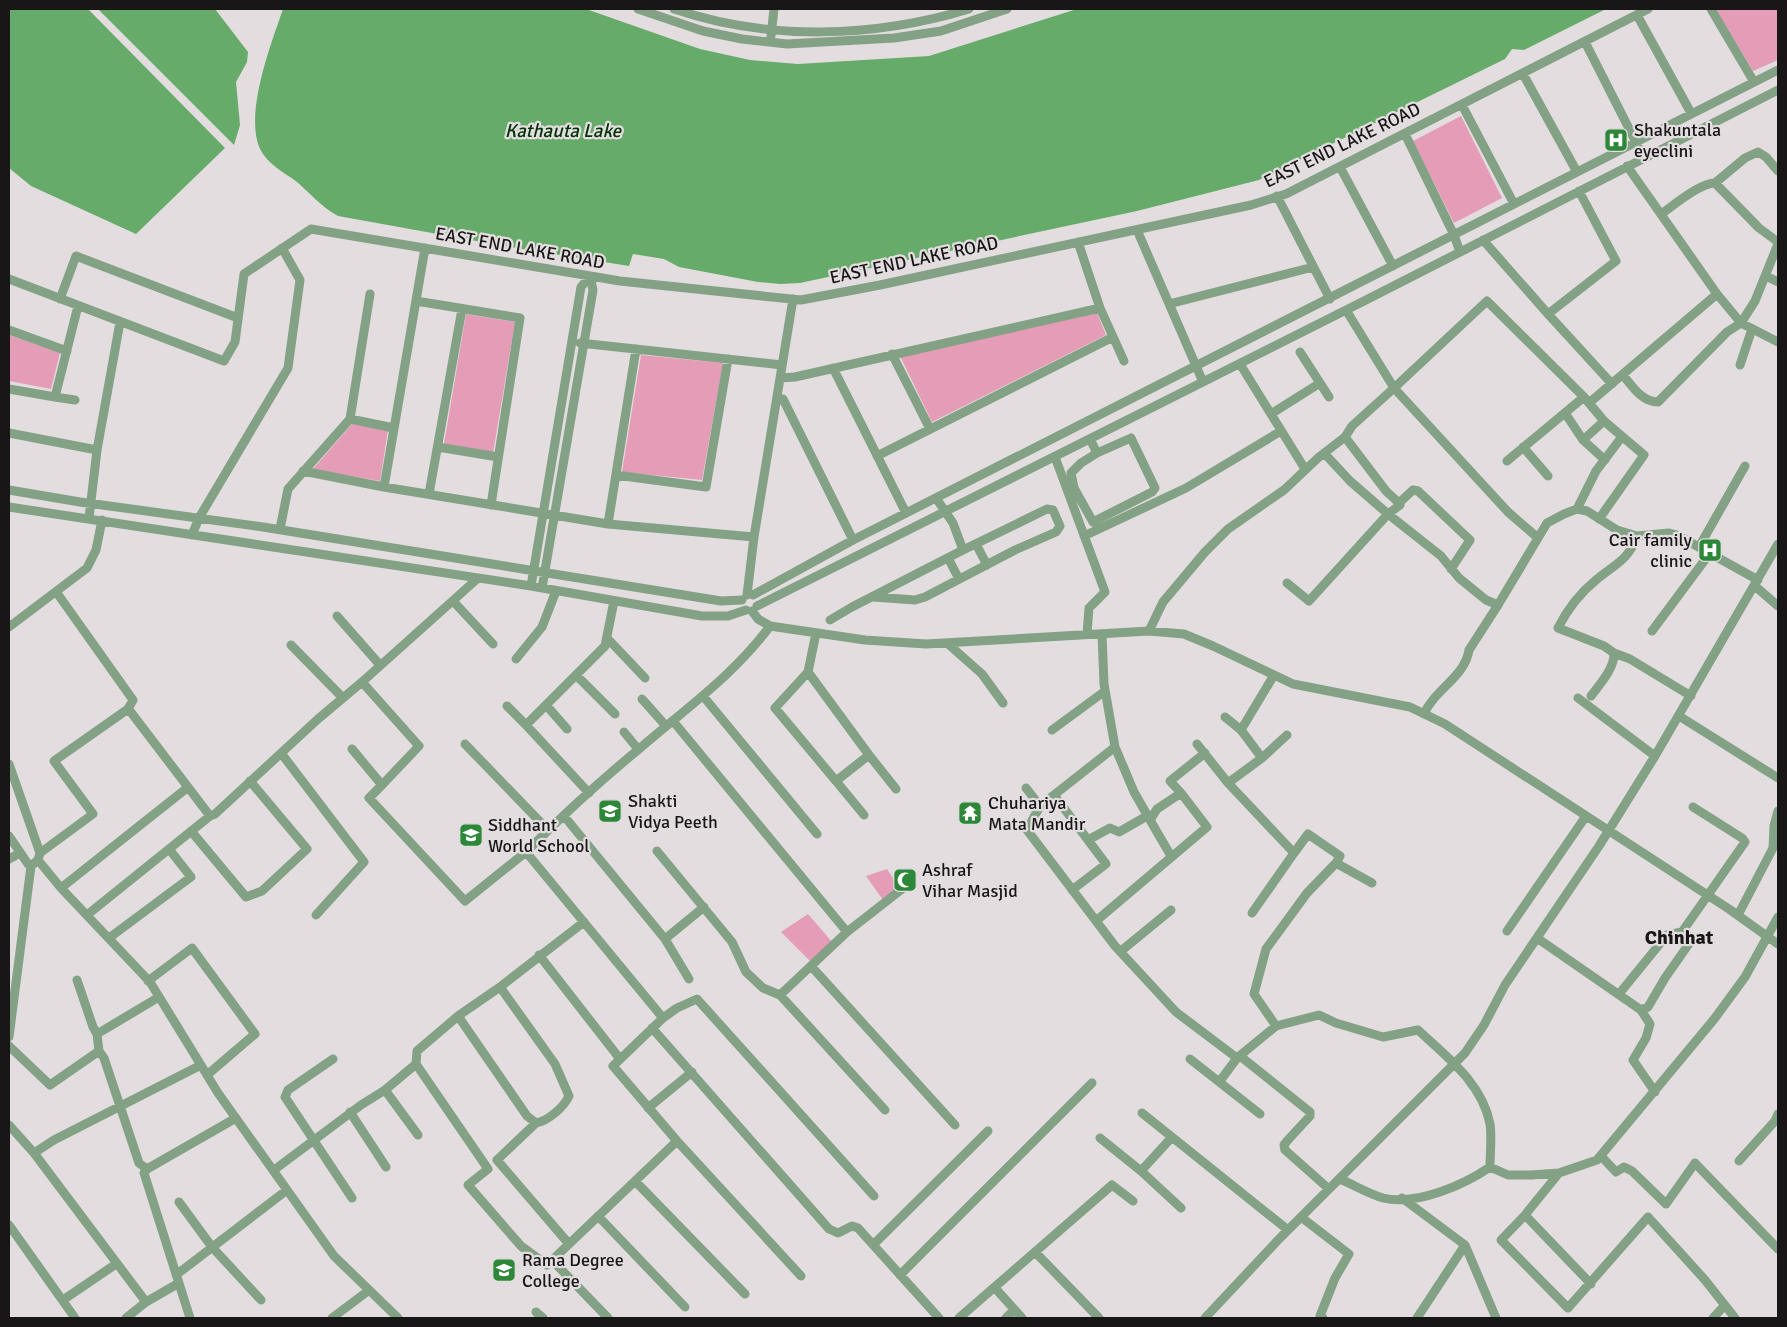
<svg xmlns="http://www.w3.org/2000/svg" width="1787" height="1327" font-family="Signika,sans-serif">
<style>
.green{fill:#e49cb7}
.water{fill:#66ab6a}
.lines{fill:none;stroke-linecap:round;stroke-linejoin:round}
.minor{stroke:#83a184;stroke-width:9}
.labels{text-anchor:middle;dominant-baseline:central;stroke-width:4.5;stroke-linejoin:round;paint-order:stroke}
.poi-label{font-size:18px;fill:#191617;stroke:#e4dde0;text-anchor:start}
.street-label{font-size:18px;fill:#191617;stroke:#e4dde0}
.water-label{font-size:19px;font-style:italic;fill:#003407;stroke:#e4dde0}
.quarter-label{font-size:20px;font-weight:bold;fill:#191617;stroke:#e4dde0}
</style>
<rect width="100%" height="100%" fill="#e4dde0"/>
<path class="green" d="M1716 9H1778V60L1753 71Z
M1461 116 1502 198 1454 223 1413 141Z
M1097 313 1106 335 932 422 900 356Z
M466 314 515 322 493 453 444 444Z
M9 335 60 353 51 389 9 381Z
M641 355 723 363 702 480 622 472Z
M352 424 388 430 380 481 313 469Z
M887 869 899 888 883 900 866 876Z
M808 914 833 943 812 963 781 932Z"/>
<path class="water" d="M9 9H88L225 148 136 234 31 186 9 168Z
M98 9H215L248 52 247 62 236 82 240 125 234 145Z
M283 9H586L700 49 750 60 798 64 929 56 1077 9H1606L1524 50 1512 49 1505 59 1259 180 1137 211 800 283 780 284 758 282 679 267 664 259 633 254 629 266 504 246 338 216C319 205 312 195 297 182 284 172 268 165 260 149 244 114 271 44 283 9Z"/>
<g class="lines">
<path class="minor" d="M638 9 703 31 742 39 787 44 894 38 941 31 1007 9
M674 9C768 41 874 38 969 9
M1711 9 1754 82
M1637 15 1691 113
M771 36 774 9
M1585 42 1644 158
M1523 74 1577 172
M1462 105 1514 204
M1405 134 1454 235 1460 252
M1340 167 1393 266
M1715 183 1745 158 1758 152 1766 157 1778 171
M1579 191 1616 261 1548 314 1612 384
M1277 196 1330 299
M1661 214C1674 205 1700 183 1715 183L1759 228 1778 242
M1137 230 1203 382
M1483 240 1548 314
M1078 242 1100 308 1124 361
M1766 276 1778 282
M9 279 224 361 235 342 244 274 311 229 620 281 801 300 880 285 1251 205 1286 194 1648 9
M1717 294 1741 323 1778 342
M60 299 76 256 238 318
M416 301 520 318 491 505
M1169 304 1313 267
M1346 310 1394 388 1352 426 1345 437 1386 491 1399 503 1400 505 1388 514 1441 556 1459 578 1486 600 1498 605 1469 650C1465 677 1434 690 1424 714
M9 330 67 351
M580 343 782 365
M892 354 930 429
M1240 364 1305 469
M1740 365 1752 329
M833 368 906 513
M1623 375C1632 386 1642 402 1658 402L1727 332 1741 323 1755 301 1778 244
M780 378 795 377 1100 308
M1320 383 1329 397
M9 389 55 397 78 306
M55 397 75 400
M777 399H783L853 540
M1589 403 1717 294 1627 166
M1565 413 1583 440 1605 460
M1271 414 1320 383 1300 352
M350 419 370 294
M9 433 97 450
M1090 439 1097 453 1081 463 1071 473 1074 488 1093 522 1152 492 1155 488 1131 438 1097 453
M1583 440 1604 421
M438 447 498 457
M1523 447 1548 476
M877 456 1113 337
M1055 457 1105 592 1089 608 1087 634
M1507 461 1584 397 1604 421 1644 455 1599 519
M303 471 384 487 608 524 754 537
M616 475 706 487 728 359
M384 487 425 248
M9 490 80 502 263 527 721 601 742 600
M429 494 462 309
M1399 503 1413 490 1418 491 1470 540 1451 569
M9 507 531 586 702 616H728L746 610
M1577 509 1596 471 1621 438
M89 518 97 450 120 322
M608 524 636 349
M280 529 288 489 350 419 394 428
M192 535 199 518 288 368 300 280 282 248
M1084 536 1186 488 1281 431
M1538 538 1508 512 1394 388 1487 301 1584 397
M976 544 987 565
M1699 547 1745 466
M948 558 959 579
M1287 583 1309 601 1388 514 1350 481 1324 453
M531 586 581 287 590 276
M1755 586 1778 606
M542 588 593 290 590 276
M57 593 133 700 128 709 130 711 210 816 215 814 318 719 362 682
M747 595 754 537 793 299
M753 595 853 540 1778 70
M873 597 915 600 925 597 1015 550 1056 532 1060 526 1053 510 1047 509 963 550 953 523 936 498
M453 601 493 644
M1498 605 1547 523 1564 514 1577 509 1587 511 1617 530 1637 536 1669 533 1677 535 1758 580
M757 606 1366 300 1778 90
M752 611 758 619 770 626 865 640 926 644 1149 631 1184 634 1213 646 1293 684 1410 707 1445 724 1729 909 1778 944
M337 616 380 665
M830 620 852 607 963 550
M9 627 87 568 96 550 102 520
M1149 631 1163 602 1205 552 1228 529 1284 490 1319 457 1345 437
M1652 631 1710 553
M607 638 645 678
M947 643 982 674 1003 703
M291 645 343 698
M1614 653 1630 659 1691 696
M516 659 542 627 556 591
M808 672 775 708 836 781 869 755 808 672 816 633
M576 675 615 714
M1274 675 1241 730 1262 758 1228 783 1294 853 1308 834 1340 856 1336 863
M703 696 817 834
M1591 696C1599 685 1615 668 1614 653L1604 646 1558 628C1567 610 1580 593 1596 580 1615 564 1628 561 1637 536
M1578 698 1655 756
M642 699 666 726
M546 705 567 729
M507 706 526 725 605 646 614 601
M1679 716 1778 778
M1225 717 1241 730
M673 721 847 932 780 995
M526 725 589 793
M1052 730 1105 691
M624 732 638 749
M465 744 548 830
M1197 744 1228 783
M1115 747 1134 792 1150 820
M352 749 382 785 419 746 362 682 477 579
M281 753 364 862 316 915
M869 755 896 789
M1262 758 1287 735
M9 764 40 853 93 814 54 761 128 709
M836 781 864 815
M382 785 369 798 465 901 526 852
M1026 788 1040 806 1115 747 1104 684 1102 634
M1181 793 1170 781 1205 753
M1054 795 1106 864 1072 890
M1040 806 1027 830 1115 946 1176 1012 1237 1058 1276 1026 1319 1015 1336 1023 1383 1037 1418 1030C1447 1057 1482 1083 1490 1124 1492 1137 1490 1153 1490 1167
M564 816 665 939 689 979
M191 831 246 897 262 891 307 849 250 781
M9 836 28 864 31 866
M1088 840 1110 828 1119 832 1147 816
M657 851 732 942 746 972 763 988 780 995 885 1110
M40 853 38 860 61 888 187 788
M9 859 20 853
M61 888 150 982 218 1093 334 1256 398 1318
M1252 913 1294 853
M87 915 210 816
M1738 915 1773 848 1774 826 1778 811
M1096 921 1207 827 1181 793 1157 809 1150 820 1171 856
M584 922 500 987 458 1016 417 1051 416 1064 488 1169 468 1185 521 1246 547 1265 677 1141 613 1066 663 1018 526 852C562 816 600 781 639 749 684 710 734 675 770 626
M1507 931 1586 816
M847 932 911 882
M1682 932 1745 842 1742 838 1693 807
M109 938 191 877 169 849
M1537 938 1641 1010 1648 1007 1665 978 1693 938 1682 932 1667 935 1619 994
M665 939 704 907
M1121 951 1171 910
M539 955 620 1059
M811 966 955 1125
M77 980 93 1027 97 1034 99 1051 104 1058 139 1163 147 1169
M148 981 192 948 255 1034 207 1075
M1641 1010 1650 1024 1646 1038 1633 1060 1655 1092
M458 1016 527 1116 536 1123C548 1121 564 1107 569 1096L555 1064 500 987
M663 1018 677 1008 697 999 874 1196
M1276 1026 1254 994 1266 949 1307 893 1336 863 1372 883
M652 1028 829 1229 838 1233 852 1226 858 1228 939 1318
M97 1034 159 997
M9 1037 31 866 38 860
M9 1046 50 1085 99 1051
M1240 1056 1310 1112V1116L1287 1141 1284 1145 1285 1150 1329 1189
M333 1059 288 1090 285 1097 352 1198
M1190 1059 1260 1114
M1220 1081 1237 1058
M385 1090 418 1135
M648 1108 692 1072
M350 1112 386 1167
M1142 1113 1288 1230
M536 1123 497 1160 569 1244
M9 1125 34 1153 146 1302
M1172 1137 1141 1171 1181 1208
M1100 1138 1141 1171
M677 1141 801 1276
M34 1153 54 1140 201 1065
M1601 1156 1616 1172 1624 1167 1632 1171 1666 1204 1695 1163 1778 1249
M1739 1161 1775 1121 1778 1114
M274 1170 361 1105 385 1090 416 1064
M1340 1179C1354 1185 1369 1194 1383 1198 1416 1206 1464 1185 1490 1167L1508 1175H1531L1559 1173 1597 1160 1715 1018 1745 977 1778 917
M635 1181 745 1294
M1402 1198 1465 1245 1496 1318
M179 1202 212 1247 261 1300
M1525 1215 1559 1173
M598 1216 685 1307
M1301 1217 1349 1254 1335 1278 1320 1316 1323 1318
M9 1225 75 1318
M874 1244 988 1131
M1036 1253 1099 1318
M552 1260 608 1318
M176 1275 287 1190
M900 1275 1092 1083
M1591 1284 1525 1215 1501 1240 1568 1308 1648 1217 1705 1280 1735 1318
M995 1288 1022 1318
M63 1300 116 1264
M536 1312 543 1318
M126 1318 146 1302 179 1283
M190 1318 144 1173 147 1169 236 1118
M332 1318 368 1291
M959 1318 1112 1185 1133 1201
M1006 1318 1014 1310
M1205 1318 1280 1238 1465 1053 1484 1025 1505 985 1599 846 1655 756 1778 544
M1417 1318 1465 1245
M1713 1318 1725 1305"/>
</g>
<defs>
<g id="hospital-square" transform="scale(1.25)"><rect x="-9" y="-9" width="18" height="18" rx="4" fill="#2d8738" stroke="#e4dde0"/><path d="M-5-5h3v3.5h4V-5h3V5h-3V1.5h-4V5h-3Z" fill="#fff"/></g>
<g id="school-square" transform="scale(1.25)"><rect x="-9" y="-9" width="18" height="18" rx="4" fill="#2d8738" stroke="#e4dde0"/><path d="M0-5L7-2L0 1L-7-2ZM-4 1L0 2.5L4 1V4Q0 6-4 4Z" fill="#fff"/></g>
<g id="temple-square" transform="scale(1.25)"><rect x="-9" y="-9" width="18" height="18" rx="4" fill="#2d8738" stroke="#e4dde0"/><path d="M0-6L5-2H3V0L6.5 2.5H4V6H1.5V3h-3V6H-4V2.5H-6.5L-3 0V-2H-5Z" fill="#fff"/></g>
<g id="mosque-square" transform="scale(1.25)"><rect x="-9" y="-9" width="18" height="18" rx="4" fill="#2d8738" stroke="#e4dde0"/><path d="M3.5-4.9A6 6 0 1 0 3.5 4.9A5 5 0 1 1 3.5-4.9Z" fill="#fff"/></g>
<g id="university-square" transform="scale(1.25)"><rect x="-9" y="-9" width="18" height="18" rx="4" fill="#2d8738" stroke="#e4dde0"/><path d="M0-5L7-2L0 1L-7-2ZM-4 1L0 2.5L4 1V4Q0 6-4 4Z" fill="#fff"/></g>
</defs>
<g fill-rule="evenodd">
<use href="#hospital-square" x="1616" y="140"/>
<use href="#hospital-square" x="1710" y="550"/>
<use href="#school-square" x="610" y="811"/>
<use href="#temple-square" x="970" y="813"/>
<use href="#school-square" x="471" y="835"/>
<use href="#mosque-square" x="905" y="880"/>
<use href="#university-square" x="504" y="1270"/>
</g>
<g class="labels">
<g class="poi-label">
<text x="1634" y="130">Shakuntala<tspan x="1634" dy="21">eyeclini</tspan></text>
<text x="1692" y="540" text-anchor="end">Cair family<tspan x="1692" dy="21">clinic</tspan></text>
<text x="628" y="801">Shakti<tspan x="628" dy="21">Vidya Peeth</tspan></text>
<text x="988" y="803">Chuhariya<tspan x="988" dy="21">Mata Mandir</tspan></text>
<text x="488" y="825">Siddhant<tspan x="488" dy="21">World School</tspan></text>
<text x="922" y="870">Ashraf<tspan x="922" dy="21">Vihar Masjid</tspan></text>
<text x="522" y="1260">Rama Degree<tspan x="522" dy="21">College</tspan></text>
</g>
<g class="street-label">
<text transform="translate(1342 145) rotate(-26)">EAST END LAKE ROAD</text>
<text transform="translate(520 248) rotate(10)">EAST END LAKE ROAD</text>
<text transform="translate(914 260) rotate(-12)">EAST END LAKE ROAD</text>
</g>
<g class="water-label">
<text x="563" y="131">Kathauta Lake</text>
</g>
<g class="quarter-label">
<text x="1679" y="937">Chinhat</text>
</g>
</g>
<rect width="1787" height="1327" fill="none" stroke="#191617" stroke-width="20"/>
</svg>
